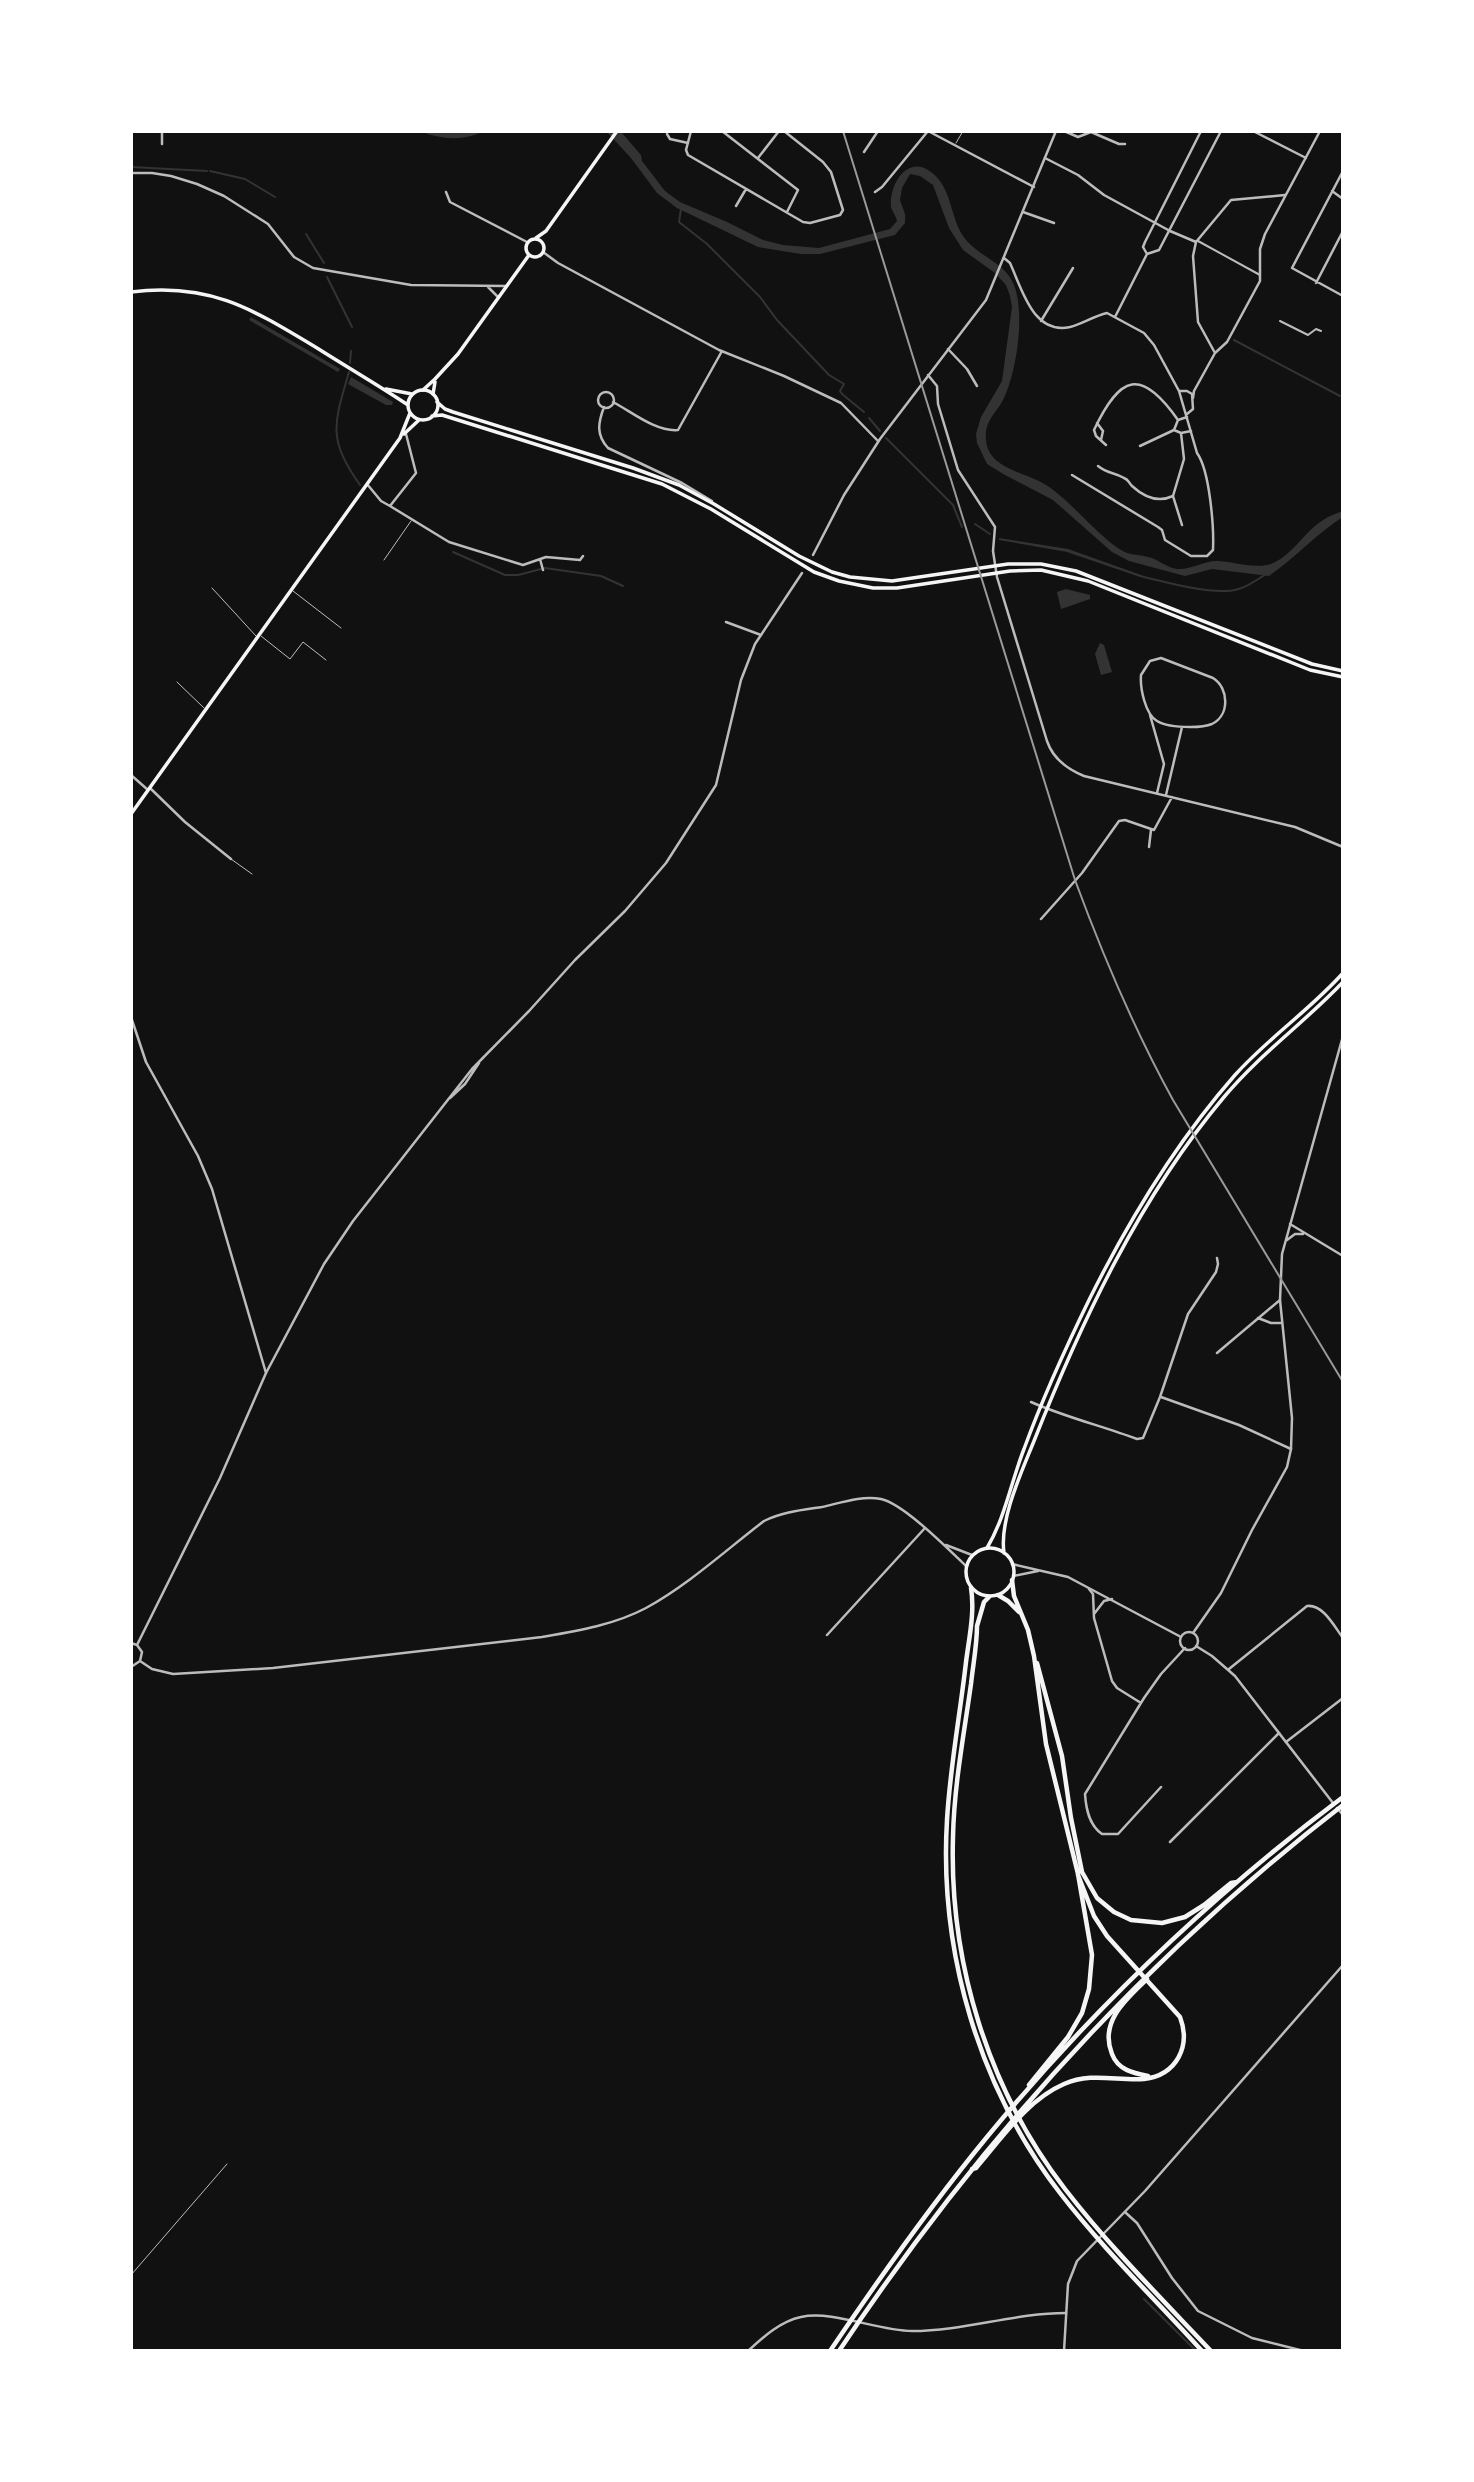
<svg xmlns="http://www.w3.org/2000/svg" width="1474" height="2482" font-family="Signika,sans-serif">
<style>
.water{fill:#333}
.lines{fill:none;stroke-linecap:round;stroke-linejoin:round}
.stream{stroke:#333;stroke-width:2}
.service{stroke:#bcbcbc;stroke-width:1}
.pedestrian{stroke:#bcbcbc;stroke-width:2}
.minor{stroke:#bcbcbc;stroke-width:2.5}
.tertiary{stroke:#bcbcbc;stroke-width:2.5}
.secondary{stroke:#f5f5f5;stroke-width:3.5}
.primary{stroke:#f5f5f5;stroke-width:3.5}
.trunk{stroke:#f5f5f5;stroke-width:4.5}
.motorway{stroke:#f5f5f5;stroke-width:4.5}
.rail{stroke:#9a9a9a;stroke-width:2}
</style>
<rect width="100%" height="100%" fill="#111"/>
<path class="water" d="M419 131H484C462 142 441 139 419 131Z
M606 131 622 133 641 155 642 161 665 191 680 202 727 222 763 240 783 245 819 248 890 229 897 221C896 216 892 211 891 207 889 185 907 154 931 172 954 189 949 221 967 241 980 256 1001 262 1011 279 1027 305 1017 371 1004 398 997 413 984 420 986 440 988 469 1026 472 1046 485 1072 501 1102 542 1127 553 1134 555 1141 555 1148 557 1158 559 1167 568 1177 569 1192 570 1205 560 1219 561 1233 562 1257 569 1271 564 1289 557 1301 538 1315 526 1323 519 1333 514 1343 511V517C1316 534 1295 558 1269 576L1212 569 1185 576 1129 561 1112 552 1053 500 1005 475 987 464 977 443 976 434 981 417 1002 381 1012 307 1010 296 1006 285 995 273 963 250 949 228 933 185 920 176 910 174 902 188 900 200 905 214V223L895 235 820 254H801L758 247 677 208 657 193 631 158Z
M251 317 340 369 338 372 249 320Z
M351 377 393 402 392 405H386L348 384Z
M999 538 1068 549 1144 576 1143 578 1067 552 999 540Z
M1066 589 1090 595V599L1061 609 1057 592Z
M1100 643 1104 645 1112 672 1101 675 1095 654Z"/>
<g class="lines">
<path class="stream" d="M131 167 207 171
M210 171 245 179 275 197
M681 209 679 222 707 244 760 297 777 320 829 375 844 384 840 391 842 394 864 412
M306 234 324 263
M327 277 352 327
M1234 340 1340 396
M350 363 351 351
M349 372C334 424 327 438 360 485
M869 418 880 431
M886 438 953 505 962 527
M975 524 990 534
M453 552 505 575H518L545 568 601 576 623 586
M1144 577C1170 583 1200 592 1226 591 1241 591 1254 582 1266 574
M1144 2299 1196 2351"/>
<path class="service" d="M956 143 963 131
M384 560 411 521
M212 588 256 636
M293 591 341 628
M261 636 290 659 303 642 326 660
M177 682 204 708
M231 859 252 874
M131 2275 227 2164"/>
<path class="pedestrian" d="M1198 241 1260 275
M1280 321 1308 335 1316 329 1321 331"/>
<path class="minor" d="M162 131V144
M691 131 686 150 688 155 803 222 810 223 840 215 843 210 831 172 823 162 784 131
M722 131 798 190 787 212
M928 131 1034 187
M1064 131 1078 137 1091 132 1119 144H1125
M1253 131 1306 158
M667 134 670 139 688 143
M864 152 878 131
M758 158 779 131
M1045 158 1078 175 1104 195 1170 231 1196 242
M1343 171 1292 268 1343 296
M131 173H152L171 176 197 184 224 196 268 224 294 257 313 268 411 285 507 286
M1332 191 1343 199
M446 192 450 202 527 242
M875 192 882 187 928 131
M736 206 746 189
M1023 212 1054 223
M1147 254 1143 247 1145 242 1201 131
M1004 258 1010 263C1022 289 1033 335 1070 327 1082 324 1094 316 1107 313L1144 333 1154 345 1179 391 1197 453C1210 471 1214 528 1213 550L1207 556H1191L1165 540 1162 530 1158 527 1072 475
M1316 283 1343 231
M488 287 498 297
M1115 317 1147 254 1159 250 1221 131
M1041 321 1073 268
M948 349 967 369 977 386
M1215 353 1198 322 1193 256 1196 242 1231 200 1285 195
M928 375 937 386 938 404 958 470 995 527 993 551 997 577 1047 741C1053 759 1067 769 1084 776L1295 827 1343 847
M1179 391H1187L1192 394 1193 409 1187 414
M598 400a8 8 0 1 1 16 0a8 8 0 1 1-16 0Z
M1193 398 1194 391 1215 353 1227 342 1260 281V249L1265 234 1320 131
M613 402C632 412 656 432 678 430L722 351
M604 407C598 423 596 435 608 448L682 483 712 501
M1097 423 1103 431 1101 440
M1174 430 1181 433 1191 431
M1181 433 1184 459 1173 496 1182 525
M1106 445 1096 436 1094 430C1120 375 1141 367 1178 420
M1140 446 1174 430 1178 420 1187 417
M1098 466C1108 474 1114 472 1124 478 1129 480 1128 482 1132 486 1144 497 1158 503 1173 496
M367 484 381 501 390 506 416 473 406 434
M390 506 449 542 523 565 546 557 580 560 583 556
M540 559 543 570
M726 622 761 635
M1161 658 1213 678C1229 688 1230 715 1212 724 1205 727 1197 727 1190 727 1181 727 1165 726 1157 721 1145 714 1140 688 1141 675L1150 661Z
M1150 715 1164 764 1157 793
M131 775 148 790
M150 788 185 822 231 859
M1166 795 1182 727
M1149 847 1151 830
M1041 919 1082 873 1119 821 1125 820 1154 830 1172 797
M131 1017 146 1062 198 1156 212 1189 266 1373
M1258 1318 1271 1323H1281
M1217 1353 1280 1300
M1161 1397 1239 1425 1291 1449
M1031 1402C1065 1417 1102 1426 1137 1439L1143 1438 1160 1397 1188 1314 1216 1272 1218 1264 1217 1258
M1089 1589 1093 1594 1094 1618 1112 1681 1117 1688 1141 1703
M1094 1614 1104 1601 1112 1599
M827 1635 925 1528
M1229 1669 1307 1606C1323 1604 1334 1626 1343 1638
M1286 1742 1343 1698
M1161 1787 1118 1834H1102C1089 1825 1086 1809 1085 1794L1144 1698 1161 1674 1185 1648
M1170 1842 1279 1733
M1126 2213 1137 2223 1172 2278 1198 2311 1252 2338 1304 2351
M748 2351C763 2337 781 2321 801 2317 833 2310 878 2331 912 2331 964 2331 1014 2313 1066 2313"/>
<path class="tertiary" d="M543 252 558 263 719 350 784 376 841 403 878 441
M813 555 844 495 880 439 986 300 1056 131
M450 1098 465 1084 479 1063
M1290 1224 1343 1256
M1287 1240 1295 1234H1303
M946 1545 972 1555
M1012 1564 1068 1577 1181 1637
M1013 1576 1038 1571
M1180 1641a9 9 0 1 1 18 0a9 9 0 1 1-18 0Z
M1193 1633 1221 1593 1252 1530 1287 1467 1291 1449 1292 1418 1280 1300 1282 1254 1343 1036
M131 1643 137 1645 142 1652 140 1661 131 1667
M137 1645 220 1478 266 1373 324 1264 353 1221 472 1069 529 1011 575 960 625 911 666 863 716 785 741 680 755 644 802 573
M1196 1646 1212 1656 1235 1676 1333 1803
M140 1661 152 1669 173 1674 273 1668 542 1637C577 1631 614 1625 646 1608 688 1585 726 1550 764 1521 782 1512 802 1510 822 1507 840 1503 862 1495 881 1499 904 1504 948 1549 966 1566
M1337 1808 1343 1815
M1064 2351 1068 2284 1077 2261 1145 2191 1343 1965"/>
<path class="secondary" d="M536 238 546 231 617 131
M526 248a9 9 0 1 1 18 0a9 9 0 1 1-18 0Z
M423 390 435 379 458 354 529 255
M433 394 435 382"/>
<path class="primary" d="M131 292C210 282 252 309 317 348 347 367 378 385 408 405
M386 389 412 394
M408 405a15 15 0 1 1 30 0a15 15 0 1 1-30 0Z
M437 402 445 409 453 412 633 468 679 485 714 504 799 556 832 572 850 577 892 581 1008 564H1041L1076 571 1312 664 1343 671
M432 416 442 415 662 484 711 509 814 572 839 581 873 588H897L1010 571 1041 570 1088 581 1310 670 1343 677
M404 434 419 420
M131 814 400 438 410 413
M966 1572a24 24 0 1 1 48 0a24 24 0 1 1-48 0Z
M987 1548C1005 1518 1011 1482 1024 1449 1043 1397 1066 1347 1090 1298 1129 1220 1177 1141 1235 1075 1268 1038 1310 1010 1343 973
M1004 1553C999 1520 1022 1471 1034 1441 1082 1320 1140 1197 1224 1097 1261 1053 1304 1023 1343 982"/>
<path class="trunk" d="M971 1588C975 1612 969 1638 966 1662 960 1715 950 1767 947 1820 939 1952 979 2088 1060 2193 1103 2249 1155 2299 1202 2351
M989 1597 984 1602 977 1626C977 1645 973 1665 971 1684 964 1734 954 1786 953 1837 949 1962 988 2089 1065 2189 1109 2246 1161 2298 1211 2351"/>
<path class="motorway" d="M1012 1580 1014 1596 1028 1630 1034 1656 1046 1744 1078 1874 1092 1955 1089 1989 1082 2013 1068 2037 1029 2085
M998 1595 1008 1601 1019 1612
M1037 1663 1062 1756 1071 1818 1082 1872 1097 1898 1114 1912 1131 1920 1162 1923 1185 1917 1204 1905 1231 1883 1237 1882
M1147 1979C1126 1999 1099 2022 1112 2054 1118 2070 1133 2073 1148 2076
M972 2169 976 2168C1002 2138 1027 2100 1064 2084 1091 2072 1117 2081 1144 2079 1177 2075 1191 2046 1180 2017L1107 1936 1094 1916 1078 1875
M830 2351C880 2277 931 2205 987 2137 1091 2011 1212 1895 1343 1797
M839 2351C979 2141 1143 1959 1343 1805"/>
<path class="rail" d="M843 131 1075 880C1103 956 1134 1029 1173 1100L1343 1382"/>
</g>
<rect width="1474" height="2482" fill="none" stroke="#ffffff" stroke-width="266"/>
</svg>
